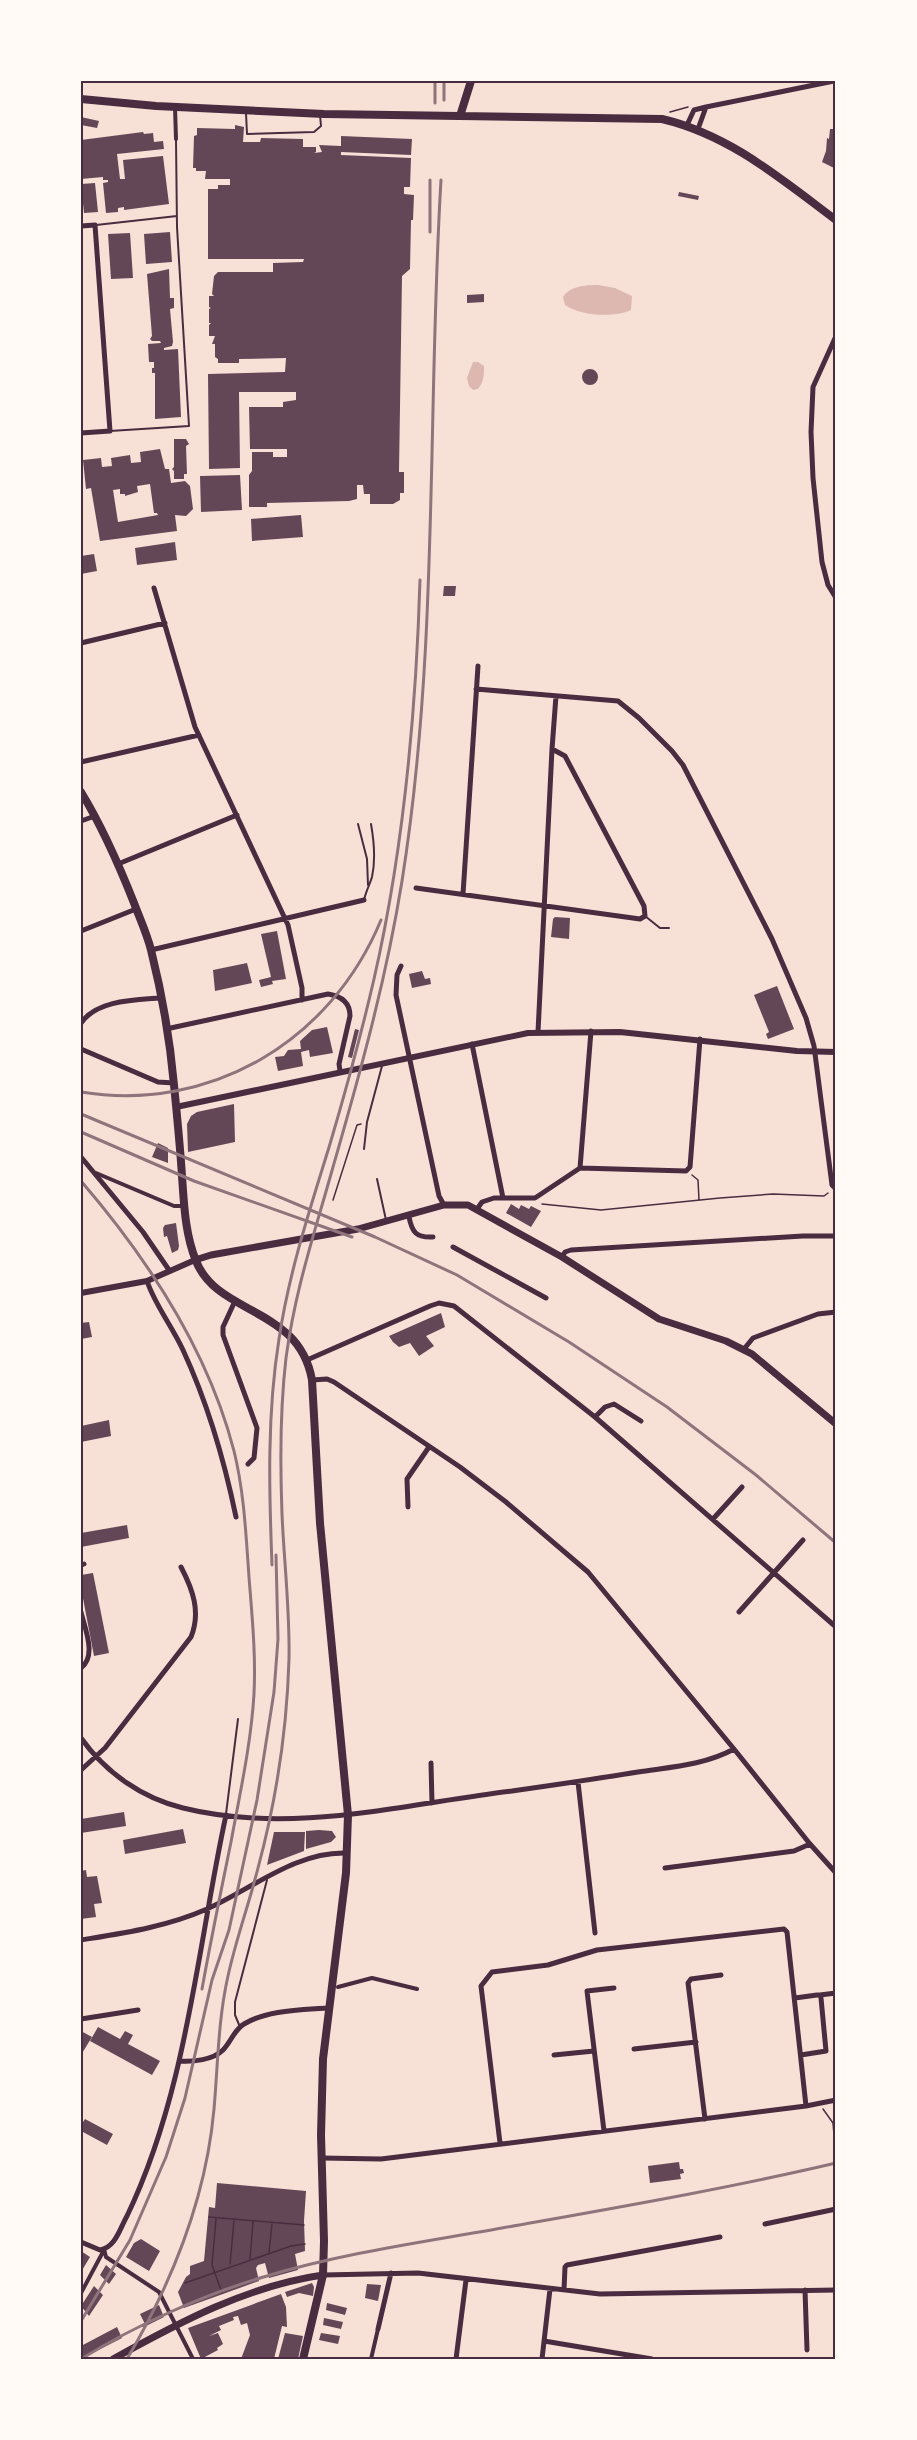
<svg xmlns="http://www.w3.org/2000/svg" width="917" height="2440" font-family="'Source Sans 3',sans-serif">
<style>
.water{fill:#dcb8b0}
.building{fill:#644757;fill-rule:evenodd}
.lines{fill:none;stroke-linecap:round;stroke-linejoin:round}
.path{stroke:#4a2c40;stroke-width:1.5}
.service{stroke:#4a2c40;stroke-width:2}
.pedestrian{stroke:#4a2c40;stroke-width:4}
.minor{stroke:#4a2c40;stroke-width:5}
.tertiary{stroke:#4a2c40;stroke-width:6}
.secondary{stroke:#4a2c40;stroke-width:7}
.primary{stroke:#4a2c40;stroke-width:8}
.rail{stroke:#8f747c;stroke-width:3}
.neatline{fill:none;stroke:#4a2c40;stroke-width:2}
</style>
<rect width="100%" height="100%" fill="#f7e1d7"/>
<path class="water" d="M598 285 615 288 632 296 631 310C613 318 581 316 565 305L563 297C570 286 586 285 598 285Z
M473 362H478L484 366C484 375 484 382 478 389L473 390 469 386 467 378Z"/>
<path class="building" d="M81 117 99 121 97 128 81 125Z
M235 125 244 127 243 142H260L261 138 303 139V147H316V152L314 153 322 152 319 145 341 146V136L412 139 411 155 341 152V155L411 158 410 187H404V194L414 195 413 220H411L410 269 402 276 399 472H404V493H400V500L393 504H370V494H364L363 485H357V499L349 501 267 503V507H249V475L252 471V452H273V457H287V449H250L249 407H283V402L296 400V392H239L240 468 209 469 208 374 285 372 286 358 239 359V363H218V359L215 357V344H212L215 336H209V325L211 323H209V309L211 308 209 307V296H214L212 294 214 276 218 272H273V263L303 262 304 259H208V189H218V185H230V179H205L206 171H196V168H193L194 136 197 135V128L235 129Z
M830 129H836V167L834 168 822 162 826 151 827 138 829 139Z
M143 132 144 134 153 133 154 142 163 141 164 149 117 154 120 179H125L123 160 163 156 169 204 124 210V207L118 208V212L106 213 103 183 108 182V180H103V177L81 179V140Z
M95 183 98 212 84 213 81 184Z
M679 192 699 196 698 200 678 196Z
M170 232 172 262 146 264 144 234Z
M130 233 133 278 111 279 108 234Z
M169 269 170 298H174V308L170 309 173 342 172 346 164 348V350L178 349 181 417 155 419V373H152V368H154V362H149L148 344 161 343 160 341H152L150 339 152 336 147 274Z
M484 294V302L467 303V295Z
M582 377a8 8 0 1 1 16 0a8 8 0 1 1-16 0Z
M174 439H186L189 444 186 446 187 474H184V479H174V471L172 469 174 467Z
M160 449 165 469H169L171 483 185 481 190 486 193 509 186 516 175 515 177 531 100 541 91 488 86 489 83 460 101 458 102 467 112 466 111 458 130 455 131 463 141 462 140 452ZM150 484 154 513H157L158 515 118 522 113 490 120 489V494H125V496L138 492 137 486Z
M240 475 242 510 201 512 200 476Z
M301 515 303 537 252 541 251 519Z
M175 542 177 560 137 565 135 548Z
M94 554 97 571 81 574V556Z
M444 586H456L455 596H443Z
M555 917 570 918 569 939 551 937 553 919Z
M277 931 286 979 272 981 273 984 261 987 259 980 271 977 261 934Z
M247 963 252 983 215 991 213 970Z
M422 971 425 979 430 978 431 984 412 988 409 974Z
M777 986 794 1029 768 1039 766 1034 769 1032 754 995Z
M327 1027 333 1053 310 1057 309 1050 301 1052 303 1066 278 1071 275 1057 284 1056 288 1050 301 1049 300 1041 312 1030Z
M355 1029 359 1030 352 1058 348 1057Z
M234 1104 235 1142 188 1152 187 1124 191 1116 197 1112Z
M158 1143 168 1148V1163L152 1157Z
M511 1204 519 1209 521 1205 529 1209 531 1206 541 1211 531 1227 506 1213Z
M176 1223 179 1246 178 1250 172 1253 167 1236 164 1237 163 1228 165 1225Z
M441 1313 445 1327 426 1336 434 1346 419 1356 410 1343 399 1347 393 1342 389 1336Z
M89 1322 92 1337 81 1339V1323Z
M109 1420 111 1436 81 1442V1426Z
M127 1525 129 1538 81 1547V1533Z
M93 1573 109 1653 94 1656 81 1588V1575Z
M124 1812 126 1826 81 1833V1819Z
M183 1829 186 1843 125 1854 123 1840Z
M319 1830 332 1831 336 1837 331 1842 306 1849V1831Z
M274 1832H305L304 1851 267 1865Z
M86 1870 87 1877 97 1876 102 1903 94 1904 96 1917 81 1919V1871Z
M98 2027 120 2039 125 2031 133 2035 128 2044 160 2061 152 2075 90 2041Z
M81 2031 92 2037 81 2055Z
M85 2119 113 2134 107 2145 83 2132 81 2136V2125Z
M679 2162 680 2169H683L684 2173 680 2174 681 2179 650 2183 648 2166Z
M217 2183 306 2191 304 2221 305 2251 295 2254 298 2270 269 2278 265 2263 258 2265 256 2268 259 2281 184 2308 178 2292 186 2277 190 2274V2266L204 2261 209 2207 215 2208Z
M141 2239 160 2251 149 2271 126 2257 134 2243Z
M81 2251 90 2257 81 2272Z
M106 2265 116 2274 109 2284 100 2275Z
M312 2283 314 2287 313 2296 299 2293 287 2297 285 2292Z
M367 2284 381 2285 378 2301 365 2298Z
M94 2286 103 2295 89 2316 81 2306Z
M281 2294 286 2307 287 2327 282 2326 274 2359H241L250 2335 247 2323 241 2325 238 2316 233 2317 234 2320 219 2326 221 2330 209 2336 218 2333 223 2344 217 2348 218 2350 201 2359 188 2328Z
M327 2303 347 2308 345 2315 326 2310Z
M159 2305 164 2317 146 2326 140 2314Z
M324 2318 343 2322 341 2329 323 2325Z
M117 2327 122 2338 81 2359V2346Z
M285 2333 303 2336 298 2359H278Z
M321 2333 340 2336 338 2344 319 2340Z"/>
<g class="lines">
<path class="path" d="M670 112 688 107
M692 1175 698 1180 699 1200
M333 1200 357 1125 361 1124
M542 1204 601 1210 720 1198 773 1194 824 1196 828 1193
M823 2109 833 2123 836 2159
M209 2217 304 2225
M216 2219 212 2265 222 2293
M269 2252 272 2224
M250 2259 253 2222
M230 2264 234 2221
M185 2283 291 2246 305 2244"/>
<path class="service" d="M246 113 247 134 314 132 321 126 320 115
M96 225 177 216
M110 431 189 426 177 227 176 140
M358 824 367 859 368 885
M364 900C366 891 370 884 372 877 376 859 374 841 371 824
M645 916 660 928H669
M364 1149 367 1122 382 1066
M377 1179 386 1220
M226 1814 238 1719
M240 2027 235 2015V2002L267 1880"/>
<path class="pedestrian" d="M175 107 176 139
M96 1173 174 1206H184
M338 1987 372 1978 417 1989
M104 2249 106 2257 159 2292 193 2359
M81 2293 104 2250
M371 2359 378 2329"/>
<path class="minor" d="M706 107 834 81
M687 125 694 110 706 107 698 129
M81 226 95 225 110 431 81 433
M836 336 813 387 811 432 813 478 822 562 828 585 836 598
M154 588 195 727 288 925 302 988V1000
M81 643 165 623
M476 689 618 701 639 718 672 751 683 765 772 939 806 1018 814 1046 832 1185 836 1189
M81 762 199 735
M81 821 95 816
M118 864 237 815
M416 888 640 919 645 916 644 906 565 756 552 749 556 696
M463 894 478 666
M81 931 136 909
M151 950 364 900
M401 966 397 975 396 995 439 1196 444 1205
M81 1023C97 1000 135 1000 160 998
M166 1029 328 994C341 996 350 1002 350 1016L339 1064 340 1071
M538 1032 552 749
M472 1044 503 1198
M81 1049 158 1082 174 1083
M81 1157 143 1232 169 1270
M580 1168 591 1031
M477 1209 482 1202 494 1198H535L580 1168 686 1171 690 1167 700 1039
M409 1217C412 1232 416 1238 433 1237
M453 1247 546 1298
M562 1257 565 1252 571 1250 803 1236H836
M147 1281C155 1305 172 1326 183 1350 208 1404 224 1459 236 1517
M235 1301 223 1327V1335L257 1428 254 1458 248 1464
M744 1349 753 1338 818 1314 836 1312
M307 1360 430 1306 439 1303 454 1306 595 1417 836 1627
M312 1380 327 1379 334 1382 460 1467 506 1502 588 1572 734 1749 810 1844 836 1873
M595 1417 605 1407 614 1404 641 1421
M408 1507 407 1479 429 1447
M713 1519 742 1487
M81 1565 84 1564
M81 1612C85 1629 97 1656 81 1668
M739 1612 803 1540
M81 1738C106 1773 142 1798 183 1808 292 1835 404 1804 512 1791 554 1785 596 1779 638 1772 670 1767 705 1765 734 1749
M431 1763 432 1803
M81 1770 105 1748 191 1637C201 1612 193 1590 181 1567
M578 1782 595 1933
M665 1868 794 1851 810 1844
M81 1940C124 1933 166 1927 207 1909 252 1889 296 1851 347 1853
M820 1995 836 1993
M795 1998 817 1995H820L821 1998 826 2051 801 2055
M81 2019 138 2010
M634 2049 696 2042
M554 2055 594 2051
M179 2061C193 2062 213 2060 223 2050 231 2042 234 2030 244 2024 267 2010 301 2010 327 2008
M705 2119 688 1983 691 1979 721 1975
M604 2131 587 1991 614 1988
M500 2143 481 1986 492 1972 548 1965 597 1950 784 1929 787 1932 806 2106
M321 2158 381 2159 806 2106 836 2100
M765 2224 836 2209
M81 2242 100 2250C116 2247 120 2228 127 2216 187 2091 197 1949 226 1815
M323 2275 418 2273 600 2294 836 2290
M564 2290 565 2267 567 2265 720 2237
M805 2290 807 2350
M378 2329 391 2273
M544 2341 652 2359
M456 2359 466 2280
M542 2359 550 2289"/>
<path class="tertiary" d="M176 1107 528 1033 620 1032 797 1051 836 1052
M81 1293 147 1281 195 1260"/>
<path class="secondary" d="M195 1260 211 1255 358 1229 444 1205H468L562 1257 659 1319 726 1341 752 1354 836 1424
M113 2359C180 2322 247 2286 323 2275"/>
<path class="primary" d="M81 99 156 106 324 114 662 119C730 135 781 179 836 220
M460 116 471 81
M81 792C103 828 119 865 134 903 140 919 147 934 151 950 162 994 170 1040 174 1085 177 1115 180 1145 182 1176 184 1204 185 1234 196 1261 218 1316 299 1306 312 1380L320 1523 348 1815 346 1873 323 2059 321 2135 324 2241 323 2275 303 2359"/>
<path class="rail" d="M444 100V81
M435 103V81
M430 232V180
M81 1092C211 1113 331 1041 381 920
M81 1114 375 1237 457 1275 569 1342 667 1407 756 1475 836 1543
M81 1132 194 1181 352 1237
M81 1181C148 1259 208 1350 234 1451 244 1491 246 1535 249 1577 252 1616 256 1655 254 1694 251 1744 240 1793 231 1842 221 1891 211 1939 202 1989
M272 1565C269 1489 267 1414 279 1339 289 1272 310 1209 330 1144 346 1090 361 1035 374 979 404 848 416 714 420 580
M81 2321 130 2240 166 2157 185 2098 212 1980 229 1930 257 1800 274 1692 278 1639 276 1555
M81 2359C136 2325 205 2294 267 2276 343 2253 424 2242 502 2228 614 2208 725 2189 836 2163
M127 2359C173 2281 206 2199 214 2109 218 2064 218 2020 228 1976 236 1939 249 1904 258 1868 276 1801 287 1729 289 1659 290 1610 284 1562 282 1514 280 1462 280 1409 286 1358 295 1291 313 1238 331 1174 359 1077 386 981 402 881 439 649 427 414 441 180"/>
</g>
<rect width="917" height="2440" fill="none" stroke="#fffaf5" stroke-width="165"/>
<rect x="82" y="82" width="752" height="2276" class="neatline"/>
</svg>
